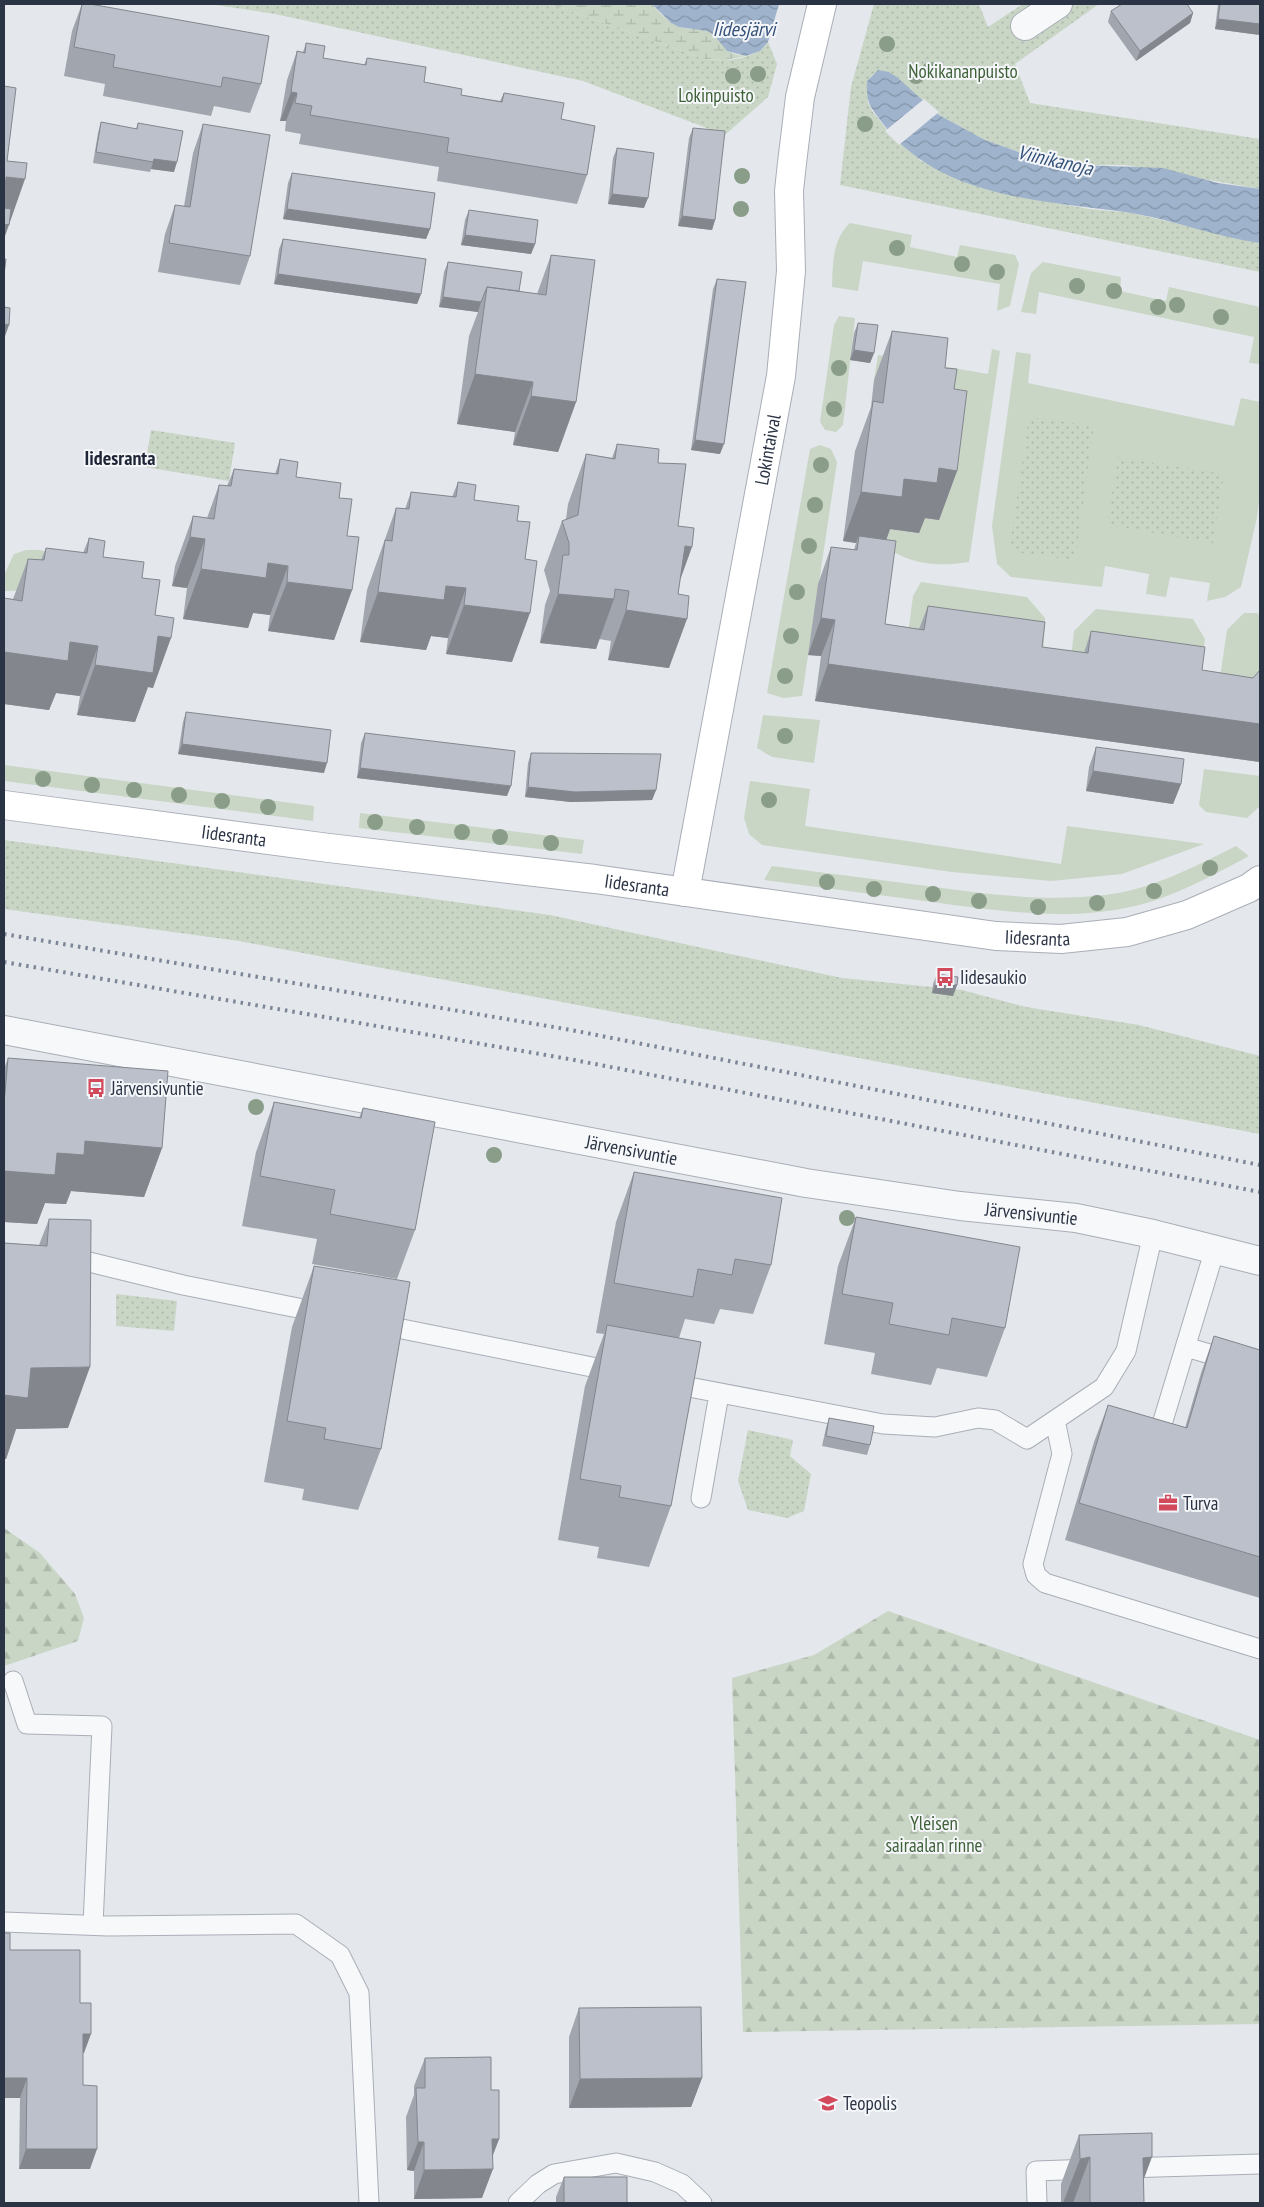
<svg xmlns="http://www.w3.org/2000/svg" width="1264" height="2207" font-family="'PT Sans Narrow',sans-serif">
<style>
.grass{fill:#c9d6c5}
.forest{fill:url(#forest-firs)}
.wetland{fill:url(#wetland-marsh)}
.park{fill:url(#park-dots)}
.water{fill:url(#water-waves)}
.pier{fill:#e4e7ec}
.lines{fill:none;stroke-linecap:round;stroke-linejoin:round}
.service-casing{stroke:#a9aeb7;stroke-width:21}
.minor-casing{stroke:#a9aeb7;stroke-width:30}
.tertiary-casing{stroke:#a9aeb7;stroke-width:30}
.secondary-casing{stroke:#a9aeb7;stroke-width:30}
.service{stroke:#f7f8fa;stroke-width:19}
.minor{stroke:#f7f8fa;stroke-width:28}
.tertiary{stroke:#f7f8fa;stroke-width:28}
.secondary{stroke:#fff;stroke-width:28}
.rail{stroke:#7d8696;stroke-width:4;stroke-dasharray:2.5 5;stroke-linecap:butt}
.tree{fill:#899d89}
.wall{fill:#a1a5ae}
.shaded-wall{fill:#83868d}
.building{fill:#bbc0ca;stroke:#83868d}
.labels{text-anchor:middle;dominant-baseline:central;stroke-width:4;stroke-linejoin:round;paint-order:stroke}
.park-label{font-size:19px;fill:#3f6138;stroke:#f4f6f9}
.street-label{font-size:19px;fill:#2b3445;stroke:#f4f6f9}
.poi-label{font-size:19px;fill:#2b3445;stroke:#f4f6f9;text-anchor:start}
.water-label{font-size:20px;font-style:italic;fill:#34527a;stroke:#f4f6f9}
.neighbourhood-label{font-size:20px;font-weight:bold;fill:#1d2536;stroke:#f4f6f9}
</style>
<defs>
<pattern id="forest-firs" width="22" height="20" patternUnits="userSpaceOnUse" patternTransform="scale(1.25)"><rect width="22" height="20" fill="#c9d6c5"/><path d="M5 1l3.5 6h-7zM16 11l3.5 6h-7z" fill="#adb8ab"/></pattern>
<pattern id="wetland-marsh" width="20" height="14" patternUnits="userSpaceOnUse" patternTransform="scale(1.25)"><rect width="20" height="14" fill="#c9d6c5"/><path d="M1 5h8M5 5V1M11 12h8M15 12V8" fill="none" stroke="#adb8ab"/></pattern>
<pattern id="park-dots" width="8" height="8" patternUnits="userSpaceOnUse" patternTransform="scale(1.25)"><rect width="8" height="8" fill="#c9d6c5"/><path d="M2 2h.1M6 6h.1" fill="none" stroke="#adb8ab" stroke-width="1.8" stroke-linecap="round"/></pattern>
<pattern id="water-waves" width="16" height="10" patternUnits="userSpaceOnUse" patternTransform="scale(1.25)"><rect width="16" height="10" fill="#9fb4cc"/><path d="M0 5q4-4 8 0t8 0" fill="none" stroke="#8293a7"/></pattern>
</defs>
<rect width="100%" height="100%" fill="#e4e7ec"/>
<path class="grass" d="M850 223 912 235 910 247 957 257 960 245 1015 255 1019 264 1010 306 997 311 1000 284 863 261 858 291 832 287C833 263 832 240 850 223Z
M1043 262 1121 277 1120 291 1166 301 1169 287 1260 307V364L1249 363 1254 337 1039 292 1036 314 1021 312 1031 273Z
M839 316 855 318 843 425 836 432 825 430 820 422 834 325Z
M992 349 1000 351 969 562C936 567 912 565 884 546L930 388 874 380 878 355 988 374Z
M1016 352 1031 354 1028 383 1234 426 1241 398 1260 402V493L1257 517 1241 587 1225 597 1207 601 1210 583 1170 577 1166 597 1146 594 1149 574 1105 566 1102 587 1011 577 997 564 992 526Z
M820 445 831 449 837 462 802 696 783 698 767 693 810 449Z
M26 550H40L55 554 66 590 4 591V575L14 554Z
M921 582 1027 597 1045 618 1043 660 907 642 913 596Z
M1096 609 1193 619 1205 639 1199 685 1070 667 1074 631Z
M1244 613H1257L1260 616V693L1215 711 1227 630Z
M763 715 820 720 814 763 772 757 757 748Z
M4 765 314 806 313 821 4 781Z
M1204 769 1260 776V806L1247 818 1206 812 1199 805Z
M750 781 810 789 805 826 1061 864 1067 826 1204 844 1122 874 1051 881 952 872 762 845 749 834 744 818Z
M360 813 584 840 582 854 359 828Z
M1236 846 1249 856C1217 873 1185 891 1150 902 1077 924 999 911 925 901 871 894 817 887 764 880L772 866C824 873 875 879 927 886 986 894 1045 902 1105 895 1151 890 1196 866 1236 846Z"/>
<path class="forest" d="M4 1528 40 1553 75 1594 84 1618 78 1641 4 1666Z
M888 1611 1260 1740V2024L743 2032 732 1678 814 1655Z"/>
<path class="wetland" d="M550 4H652C663 17 672 27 690 29 698 29 706 29 712 34 728 44 721 54 746 56L724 60 705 59Z"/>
<path class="park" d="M209 4H550L705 59C725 62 756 60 768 42L777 64 768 97 725 135 583 81 275 14Z
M874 4H979L988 27 1023 4H1099L1015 64 1030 103 1260 139V189L1125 165H1080L1024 154 985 140 939 115 889 72 873 74 867 81 868 102 872 111 889 132 921 161 1010 195 1089 209 1132 213 1260 243V272L840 185 851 87Z
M1029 417 1094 426 1075 560 1009 551Z
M151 430 235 443 229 481 145 467Z
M1118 457 1224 474 1213 543 1107 525Z
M4 840 550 915 842 978 962 990 1026 1007 1139 1025 1260 1056V1134L239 941 4 909Z
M116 1294 177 1301 174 1331 116 1326Z
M748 1430 793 1440 790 1456 811 1474 804 1511 787 1518 748 1510 738 1481Z"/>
<path class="water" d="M652 4H779L768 42 760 51 746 56 727 51 714 35 707 31 679 27 671 23Z
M878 70 889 72 898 78 939 115 985 140 1024 154 1080 165 1163 168 1218 183 1260 189V243C1216 237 1174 220 1131 213 1047 201 940 199 884 125 871 107 866 105 867 81Z"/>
<path class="pier" d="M924 99 939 112 899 145 885 131Z"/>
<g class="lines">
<g class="service-casing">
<path id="service" d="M66 1260 85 1261 183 1285 323 1313
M377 1324 617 1372
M1186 1347 1260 1369
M668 1383 883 1424 935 1427 978 1418 995 1420 1027 1439 1104 1387 1126 1351 1153 1234
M1055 1420 1062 1454 1033 1564 1036 1575 1045 1583 1260 1649
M1156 1444 1215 1249
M701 1498 719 1394
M13 1681 27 1724 102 1726 93 1925
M4 1922 108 1926 296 1924 340 1955 359 1993 369 2203
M1124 2168 1260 2164
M518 2203 538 2184 554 2174 616 2163 655 2172 682 2184 702 2203
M1037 2203 1036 2171 1092 2169"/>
</g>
<g class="minor-casing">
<path id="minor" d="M1025 26 1058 4"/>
</g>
<g class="tertiary-casing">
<g id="tertiary">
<path id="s1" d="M4 1030 806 1183 960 1206 1076 1218 1153 1234 1260 1261"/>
</g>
</g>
<g class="secondary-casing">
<g id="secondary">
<path id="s2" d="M4 805 329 848 595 879 996 936 1061 939 1127 932 1187 915 1249 888 1260 880"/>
<path id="s3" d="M685 892 781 376 791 271 789 191 792 163 800 97 822 4"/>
</g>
</g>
<use href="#service" class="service"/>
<use href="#minor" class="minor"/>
<use href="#tertiary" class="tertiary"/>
<use href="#secondary" class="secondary"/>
<path class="rail" d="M4 934 571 1030 1260 1165
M4 962 569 1059 1260 1192"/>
</g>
<g class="tree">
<circle cx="887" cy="44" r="8"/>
<circle cx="930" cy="70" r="8"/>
<circle cx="758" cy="74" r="8"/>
<circle cx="733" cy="76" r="8"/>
<circle cx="916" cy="76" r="8"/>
<circle cx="865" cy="124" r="8"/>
<circle cx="742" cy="176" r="8"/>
<circle cx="741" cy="209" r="8"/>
<circle cx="897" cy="248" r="8"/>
<circle cx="962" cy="264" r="8"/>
<circle cx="997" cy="272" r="8"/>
<circle cx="1077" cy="286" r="8"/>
<circle cx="1114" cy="291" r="8"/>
<circle cx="1177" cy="305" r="8"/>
<circle cx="1158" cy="307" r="8"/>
<circle cx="1221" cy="317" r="8"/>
<circle cx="839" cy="368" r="8"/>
<circle cx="834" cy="409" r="8"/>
<circle cx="821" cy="465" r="8"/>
<circle cx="815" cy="505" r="8"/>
<circle cx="809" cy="546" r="8"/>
<circle cx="797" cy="592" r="8"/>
<circle cx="791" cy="636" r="8"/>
<circle cx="785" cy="676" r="8"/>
<circle cx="785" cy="736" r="8"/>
<circle cx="43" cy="779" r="8"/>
<circle cx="92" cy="785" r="8"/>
<circle cx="134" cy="790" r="8"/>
<circle cx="179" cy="795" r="8"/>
<circle cx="769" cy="800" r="8"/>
<circle cx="222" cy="801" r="8"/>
<circle cx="268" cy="807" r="8"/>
<circle cx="375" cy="822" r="8"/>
<circle cx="417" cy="827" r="8"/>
<circle cx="462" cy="832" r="8"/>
<circle cx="500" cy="837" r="8"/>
<circle cx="551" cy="843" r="8"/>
<circle cx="1210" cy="868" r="8"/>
<circle cx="827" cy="882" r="8"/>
<circle cx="874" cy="889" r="8"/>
<circle cx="1154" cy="891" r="8"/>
<circle cx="933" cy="894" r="8"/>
<circle cx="979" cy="901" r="8"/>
<circle cx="1097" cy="903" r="8"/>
<circle cx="1038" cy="907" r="8"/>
<circle cx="256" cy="1107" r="8"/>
<circle cx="494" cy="1155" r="8"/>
<circle cx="847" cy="1218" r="8"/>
</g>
<path class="wall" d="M82 4 261 84 250 113 214 106 211 116 103 96 105 84 64 76 72 31Z
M1218 4H1260V35L1215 29Z
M1111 11 1193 13 1190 23 1136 61 1108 22Z
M306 43 323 58 364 65 367 58 424 82 461 95 500 101 504 93 561 119 587 175 577 204 437 181 439 167 299 144 301 134 285 131 286 121H280L287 80 297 51 303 52Z
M101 122 136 129 138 123 174 172 151 169 150 172 93 163 98 133Z
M203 124 250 256 240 285 158 272 165 234 175 205 184 206 193 153Z
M693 128 715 220 712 230 678 226 689 138Z
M617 148 644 208 608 204 613 158Z
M292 173 430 229 426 239 283 219 288 183Z
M469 210 535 244 531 254 461 245 465 220Z
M283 239 421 294 417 304 274 284 279 249Z
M551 255 576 402 558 452 513 445 515 432 457 424 469 336 478 312 439 307 444 272 448 262 519 291 537 294Z
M717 279 720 454 691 450 713 289Z
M858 323 874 353 870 363 850 360 854 333Z
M892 331 945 368 954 389 957 471 939 520 925 518 919 533 890 529 886 540 885 624 919 629 928 606 1042 647 1084 653 1091 631 1202 670 1253 678 1260 670V762L815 701 821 656 808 655 818 584 831 547 854 550 856 543 843 541 855 451 871 407 874 380Z
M617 444 658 463 678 526 680 579 669 668 608 660 611 641 599 639 596 649 540 643 545 605 550 591 544 570 562 521 566 519 568 504 586 454 612 458Z
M280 459 296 477 339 498 347 536 352 590 334 640 268 631 270 615 253 613 248 628 183 619 187 588 172 586 175 566 193 516 207 518 219 485 227 486 234 469 275 474Z
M458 482 474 500 517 521 512 662 446 654 448 638 431 636 426 650 360 642 367 590 396 508 405 509 411 492 452 497Z
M89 538 103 557 142 578 155 615 153 688 148 687 135 722 77 715 80 696 56 693 49 710 4 704V598L13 599 28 559 41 560 46 548 83 553Z
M186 712 324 773 178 754 183 722Z
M365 733 507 796 357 778 361 743Z
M1096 747 1181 784 1173 804 1086 791 1089 767Z
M531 753 656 790 652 800 571 802 525 797 528 763Z
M937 974 957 985 953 996 932 993 933 984Z
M8 1058 162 1148 144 1197 71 1191 66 1204 45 1203 37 1224 4 1222V1069Z
M274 1102 359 1118 363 1108 415 1230 397 1279 312 1264 317 1239 242 1226 256 1152Z
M634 1172 771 1265 753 1314 720 1309 714 1324 685 1319 679 1338 671 1506 649 1567 597 1558 599 1547 558 1540 585 1386 604 1334 596 1333 616 1222Z
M856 1217 1005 1328 987 1377 937 1368 931 1385 871 1374 875 1353 824 1344 838 1266Z
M49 1219 68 1428 16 1429 6 1459H4V1243L39 1245Z
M314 1266 381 1449 358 1510 302 1500 304 1489 264 1482 292 1327Z
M1214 1336 1260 1350V1598L1065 1540 1094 1442 1108 1405 1185 1428 1201 1373Z
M829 1418 870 1445 867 1455 822 1446 826 1428Z
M10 1950 80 2003 84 2053H83V2085L90 2169H19L20 2098Z
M579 2008 702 2078 691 2107 569 2108V2037Z
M425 2058 491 2090 499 2139 492 2157 482 2198 414 2199V2171L407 2170 406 2117 414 2095V2086Z
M1079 2135 1143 2182 1144 2203H1061V2184Z
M564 2177 627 2203H556V2197Z"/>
<path class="shaded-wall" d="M1193 13 1190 23 1136 61 1140 51Z
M1218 19 1260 24V35L1215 29Z
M291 92 297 93 286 121H280Z
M154 159 177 162 174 172 151 169Z
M6 177 25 179 4 239V183Z
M612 194 648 198 644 208 608 204Z
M287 209 430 229 426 239 283 219Z
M682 216 715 220 712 230 678 226Z
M465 235 535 244 531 254 461 245Z
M278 274 421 294 417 304 274 284Z
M443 297 481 302 478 312 439 307Z
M4 324 9 325 4 339Z
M854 350 874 353 870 363 850 360Z
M475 374 533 382 515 432 457 424Z
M531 396 576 402 558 452 513 445Z
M695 440 724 444 720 454 691 450Z
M939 468 957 471 939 520 925 518 919 533 890 529 884 546 859 536 856 543 843 541 861 492Z
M190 537 205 539 187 588 172 586Z
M685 546 692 547 674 597Z
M268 563 288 566 270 615 253 613 248 628 183 619 201 569Z
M287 582 352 590 334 640 268 631Z
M446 586 466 588 448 638 431 636 426 650 360 642 378 592Z
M558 594 614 599 596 649 540 643Z
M464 605 530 613 512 662 446 654Z
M626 610 687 619 669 668 608 660Z
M821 618 835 620 821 656 808 655Z
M158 636 171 638 153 688 148 687 135 722 77 715 95 665Z
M70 642 98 646 80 696 56 693 49 710 4 704V652Z
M828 664 1260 724V762L815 701Z
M182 744 327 763 324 773 178 754Z
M360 768 511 786 507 796 357 778Z
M1093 771 1181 784 1173 804 1086 791Z
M528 787 656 790 652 800 571 802 525 797Z
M936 982 957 985 953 996 932 993Z
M85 1141 162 1148 144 1197 71 1191 66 1204 45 1203 37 1224 4 1222V1171L57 1153Z
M90 1367 68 1428 16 1429 6 1459H4V1395L31 1368Z
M83 2034H91L84 2053 76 2054Z
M4 2078H27L20 2098H4Z
M702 2078 691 2107 569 2108 580 2079Z
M492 2139H499L488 2168Z
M418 2142H424L414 2171 407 2170Z
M26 2149H97L90 2169H19Z
M1090 2157 1073 2203H1063L1080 2159Z
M1152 2157 1135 2203 1143 2158Z
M493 2169 482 2198 414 2199 424 2170Z"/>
<path class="building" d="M82 4H90L269 36 261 84 223 77 221 87 113 67 115 55 74 47Z
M1122 4H1187L1193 13 1140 51 1111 11Z
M1220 4H1260V24L1218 19Z
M306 43 325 46 323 58 366 65 367 58 426 67 424 82 462 89 461 95 502 102 504 93 564 103 561 119 595 126 587 175 447 152 449 138 310 115 312 106 295 103 297 93 291 92 297 51 305 53Z
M4 86 16 88 7 161 27 163 25 179 6 177 5 190H4Z
M101 122 137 129 138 123 183 131 177 162 154 159 153 162 96 152Z
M203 124 270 135 250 256 169 243 175 205 190 207Z
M693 128 725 131 715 220 682 216Z
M617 148 654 153 648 198 612 194Z
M292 173 435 193 430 229 287 209Z
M4 208 11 209 9 225 4 224Z
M469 210 538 220 535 244 465 235Z
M283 239 426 259 421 294 278 274Z
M551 255 595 260 576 402 531 396 533 382 475 374 487 287 546 295Z
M4 259H6L4 274Z
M448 262 522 272 519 291 487 287 481 302 443 297Z
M717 279 746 282 724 444 695 440Z
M4 307 10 308 9 325 4 324Z
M858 323 878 325 874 353 854 350Z
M892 331 948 338 945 368 957 369 954 389 967 391 957 471 939 468 937 483 904 479 902 497 861 492 873 401 883 403Z
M617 444 659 449 658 463 686 464 678 526 694 528 692 547 685 546 678 594 689 596 687 619 626 610 629 591 615 589 614 599 558 594 563 555H569V543L562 521 578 515 586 454 615 459Z
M280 459 298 462 296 477 341 483 339 498 352 499 347 536 359 537 352 590 287 582 288 566 268 563 266 578 201 569 205 539 190 537 193 516 214 519 219 485 231 486 234 469 278 474Z
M458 482 476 485 474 500 519 506 517 521 530 522 525 559 537 561 530 613 464 605 466 588 446 586 444 600 378 592 385 540 392 541 396 508 409 509 411 492 456 497Z
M859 536 896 541 885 624 924 630 928 606 1045 622 1042 647 1088 653 1091 631 1205 647 1202 670 1253 678 1260 670V724L828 664 835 620 821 618 831 547 857 550Z
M89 538 105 541 103 557 144 562 142 578 160 580 155 615 174 618 171 638 158 636 153 673 95 665 98 646 70 642 68 661 4 652V598L22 601 28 559 44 560 46 548 87 553Z
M186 712 331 730 327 763 182 744Z
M365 733 515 751 511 786 360 768Z
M1096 747 1184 759 1181 784 1093 771Z
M531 753 661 754 656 790 575 792 528 787Z
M937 974 958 977 957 985 936 982Z
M8 1058 168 1071 162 1148 85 1141 84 1155 57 1153 55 1175 4 1171V1104Z
M274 1102 361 1118 363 1108 435 1122 415 1230 330 1214 335 1190 260 1176Z
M634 1172 782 1198 771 1265 735 1259 732 1275 698 1269 693 1297 614 1283Z
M856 1217 1020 1247 1005 1328 952 1318 949 1335 889 1324 893 1303 842 1294Z
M49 1219 91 1220 90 1367 31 1368 28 1398 4 1395V1243L47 1246Z
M314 1266 410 1282 381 1449 324 1439 326 1428 287 1421Z
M607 1325 701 1342 671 1506 619 1497 621 1486 580 1479Z
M1214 1336 1260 1350V1557L1079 1503 1108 1405 1187 1428Z
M829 1418 874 1426 870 1445 826 1436Z
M4 1933H10V1950H80V2003H91V2034H83V2085L97 2086V2149H26L27 2078H4Z
M701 2007 702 2078 580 2079 579 2008Z
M491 2057V2090H499V2139H492L493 2169 424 2170V2142H418L416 2088H425V2058Z
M1152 2133V2157L1143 2158 1144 2203H1090V2157L1080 2159 1079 2135Z
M564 2177H627V2203H564Z"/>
<defs>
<g id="bus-bare" transform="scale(1.5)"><path d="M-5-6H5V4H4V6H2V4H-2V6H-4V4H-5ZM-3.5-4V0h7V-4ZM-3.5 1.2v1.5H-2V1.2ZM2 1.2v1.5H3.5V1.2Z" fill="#d1495b" stroke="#f4f6f9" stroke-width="2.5" paint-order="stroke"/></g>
<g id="office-bare" transform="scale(1.5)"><path d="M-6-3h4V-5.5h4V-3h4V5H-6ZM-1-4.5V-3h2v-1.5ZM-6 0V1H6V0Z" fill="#d1495b" stroke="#f4f6f9" stroke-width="2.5" paint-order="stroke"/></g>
<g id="university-bare" transform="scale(1.5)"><path d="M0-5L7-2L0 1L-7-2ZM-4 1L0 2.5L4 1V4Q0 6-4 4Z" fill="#d1495b" stroke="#f4f6f9" stroke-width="2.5" paint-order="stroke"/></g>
</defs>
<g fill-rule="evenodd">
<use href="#bus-bare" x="945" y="977"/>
<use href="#bus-bare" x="96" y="1088"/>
<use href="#office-bare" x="1168" y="1503"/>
<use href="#university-bare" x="828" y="2103"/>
</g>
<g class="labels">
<g class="park-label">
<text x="963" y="71">Nokikananpuisto</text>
<text x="716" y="95">Lokinpuisto</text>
<text x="934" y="1823">Yleisen<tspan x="934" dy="22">sairaalan rinne</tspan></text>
</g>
<g class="street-label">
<text stroke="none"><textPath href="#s3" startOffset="450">Lokintaival</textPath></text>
<text stroke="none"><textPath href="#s2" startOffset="232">Iidesranta</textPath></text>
<text stroke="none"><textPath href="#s2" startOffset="638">Iidesranta</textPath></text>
<text stroke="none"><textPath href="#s2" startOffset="1042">Iidesranta</textPath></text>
<text stroke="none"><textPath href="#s1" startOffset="639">Järvensivuntie</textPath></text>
<text stroke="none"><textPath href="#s1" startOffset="1044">Järvensivuntie</textPath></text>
</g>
<g class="poi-label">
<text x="960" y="977">Iidesaukio</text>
<text x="111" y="1088">Järvensivuntie</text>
<text x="1183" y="1503">Turva</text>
<text x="843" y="2103">Teopolis</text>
</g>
<g class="water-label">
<text x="744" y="29">Iidesjärvi</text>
<text transform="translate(1055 160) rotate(13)">Viinikanoja</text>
</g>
<g class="neighbourhood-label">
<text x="120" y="458">Iidesranta</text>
</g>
</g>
<rect width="1264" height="2207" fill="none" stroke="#2b3445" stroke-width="10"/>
</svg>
